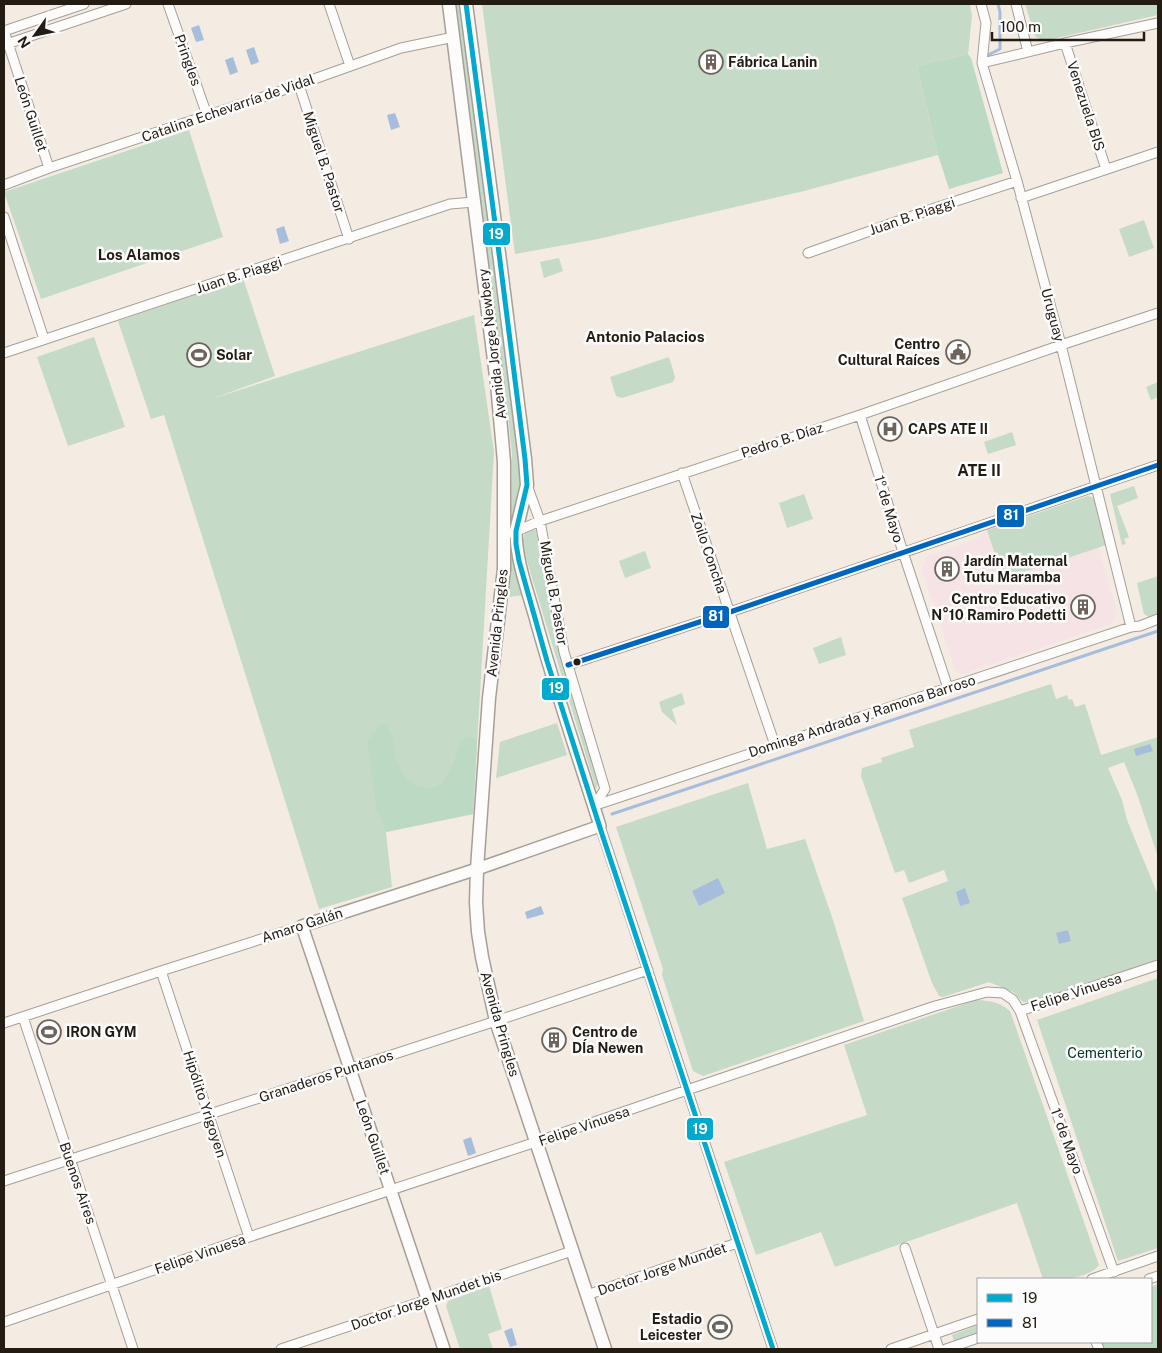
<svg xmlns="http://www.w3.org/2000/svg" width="1162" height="1353" font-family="'Public Sans',sans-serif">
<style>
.education{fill:#f5e3e5}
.green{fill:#c5dac7}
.forest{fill:#bcdac3}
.water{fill:#a7bddc}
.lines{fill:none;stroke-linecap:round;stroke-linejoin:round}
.stream{stroke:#a7bddc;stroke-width:3}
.minor-casing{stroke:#a69f97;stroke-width:11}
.tertiary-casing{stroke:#a69f97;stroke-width:14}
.secondary-casing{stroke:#a69f97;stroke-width:15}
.minor{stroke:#fdfcfb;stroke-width:9}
.tertiary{stroke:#fdfcfb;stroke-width:11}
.secondary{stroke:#fdfcfb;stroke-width:12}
.bus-1-casing{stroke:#fcfcfc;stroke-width:9}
.bus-2-casing{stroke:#fcfcfc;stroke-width:9}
.bus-1{stroke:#00a9ce;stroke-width:5}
.bus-2{stroke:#0065bd;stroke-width:5}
.bus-dot{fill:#231c13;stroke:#fcfcfc;stroke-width:2}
.labels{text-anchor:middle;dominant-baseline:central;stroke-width:5;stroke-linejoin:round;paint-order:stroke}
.street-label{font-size:14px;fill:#231c13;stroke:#fcfcfc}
.poi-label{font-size:14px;font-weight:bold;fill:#231c13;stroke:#fcfcfc;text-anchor:start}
.park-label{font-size:14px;fill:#01361f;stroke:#fcfcfc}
.neighbourhood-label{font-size:15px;font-weight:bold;fill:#231c13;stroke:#fcfcfc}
.quarter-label{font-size:16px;font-weight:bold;fill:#231c13;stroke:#fcfcfc}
.line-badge{stroke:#fcfcfc;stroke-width:2}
.badge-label{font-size:14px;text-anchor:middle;font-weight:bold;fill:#fff}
</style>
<rect width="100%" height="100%" fill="#f4ebe2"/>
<path class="education" d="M987 530 1003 578 1065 559 1098 547 1117 612 1111 624 963 674 956 671 922 570 926 557 977 539Z"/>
<path class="green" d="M453 4H462L523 483 512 522 511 518 512 455 506 396Z
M482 4H970L972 16 968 54 917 66 938 155 804 191 598 239 515 254Z
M1025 4H1158V15L1044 41 1040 40 1035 36Z
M189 130 223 237 41 299 4 192Z
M1144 220 1154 248 1129 257 1119 229Z
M559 258 563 271 544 278 540 262Z
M243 278 275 376 211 399 474 315 494 452 473 814 386 832 392 887 319 909 164 415 151 419 118 321Z
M94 337 125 427 68 446 37 357Z
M669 357 675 377 673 382 622 398 616 396 610 377Z
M1158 382V397L1151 400 1146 387Z
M1012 432 1016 445 988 454 984 442Z
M1134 486 1138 498 1117 506 1129 537 1124 539 1126 544 1122 545 1110 494Z
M804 494 813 519 787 528 779 503Z
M1088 496 1094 498 1106 545 1065 559 1003 578 987 530Z
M533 529 536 530 555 636 599 781 596 789 523 548V539L525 533Z
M511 547 524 595 508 597Z
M645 551 651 568 625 578 619 561Z
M1158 576V614L1149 617 1144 614 1137 583Z
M841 637 846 655 819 664 813 648Z
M1051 684 1056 699 1067 695 1069 700 1072 699 1075 707 1085 704 1101 755 1158 737V857L1137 794 1124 762 1108 768 1122 800 1127 820 1158 895V959L1041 1002H1023L1013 992 989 982 943 997 939 996 932 983 902 898 948 881 944 870 909 883 904 870 895 873 861 776 862 768 882 762 881 758 914 747 909 730Z
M682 693 685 704 672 709 677 725 662 712 659 702Z
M557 723 567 755 496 778 500 742Z
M748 783 767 849 805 839 833 920 864 1021 703 1076 693 1071 662 975 663 969 616 827Z
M1158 978V1248L1118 1261 1037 1020Z
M976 1000C990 1001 998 1001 1010 1011L1099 1265C1087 1280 1060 1279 1043 1279L1017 1203 835 1267 821 1232 756 1255 724 1162 867 1115 844 1045Z
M489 1286 502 1329 488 1334 493 1349H460L446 1306 448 1301Z
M978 1325V1332L954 1341 952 1335Z"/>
<path class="forest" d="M968 54 971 58 1003 173 949 189 938 155 917 66Z
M386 724 393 739 396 760 406 778 416 785 431 789 442 783 453 764 461 741 468 737 474 738 477 742 473 814 386 832 377 810 367 741 380 725Z
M1158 1284V1349H1103L1100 1342H1151V1287Z"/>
<path class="water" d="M199 25 204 40 196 42 191 28Z
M254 47 259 62 251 65 246 50Z
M233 57 238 72 230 75 225 60Z
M395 113 400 127 391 130 387 115Z
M284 226 289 241 280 244 276 229Z
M1150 744 1153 751 1136 756 1134 749Z
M718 878 725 893 699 906 692 891Z
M965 888 970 903 960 906 956 892Z
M541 906 544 914 527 919 525 912Z
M1068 930 1071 941 1059 944 1056 933Z
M471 1137 476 1153 468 1156 463 1140Z
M512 1328 517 1345 510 1347 504 1331Z"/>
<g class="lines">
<path class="stream" d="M988 55 1000 49V12L998 4
M612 814 1158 631"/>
<g class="minor-casing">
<path id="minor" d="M168 4 207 115
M329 4 350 66
M981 4 986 23 982 63 1017 181 1061 345 1131 627
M1016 4 1028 52
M4 31 49 168
M4 31 84 4
M1065 43 1106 169
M4 45 126 4
M982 63 1065 43 1158 23
M299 85 349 239
M4 185 49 168 272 94 401 48 454 37
M1021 198 1158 152
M4 217 44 339
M808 253 935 208 1017 181
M4 353 450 204 474 202
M860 415 903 552 948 688
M682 473 775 745
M527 485 540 521 564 652 605 789 594 806
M512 533 540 521 860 415 1061 345 1158 313
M568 665 730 612 1158 465
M593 806 1131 627 1140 626 1158 619
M600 826 773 1349
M161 971 249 1237
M1020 1011 1158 965
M23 1017 133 1349
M4 1023 161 971 302 926
M4 1181 496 1021 648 970
M905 1248 939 1349
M1092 1279 1158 1256
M1149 1279 1158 1276
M587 1295 737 1243
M4 1322 249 1237 536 1142 687 1090 935 1006 987 992 1003 993 1013 1000 1020 1011 1114 1272
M1096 1342 1099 1349
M281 1349 572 1251
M891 1349 978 1319
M946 1349 978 1338"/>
</g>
<g class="tertiary-casing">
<path id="tertiary" d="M444 1349 302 926 477 869 600 826C578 756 554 687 535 617 527 589 516 560 516 531"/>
</g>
<g class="secondary-casing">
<path id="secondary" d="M449 4 497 384 504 462V569L489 698 477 869 476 903 478 932 482 957 496 1021 605 1349
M466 4 500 261 525 459 527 485 516 531"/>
</g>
<use href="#minor" class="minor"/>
<use href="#tertiary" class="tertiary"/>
<use href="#secondary" class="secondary"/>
<g class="bus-1-casing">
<path id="bus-1" d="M466 4 500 261 525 459 527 485 516 531V544L519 561 547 661 602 834 773 1349"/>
</g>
<g class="bus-2-casing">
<path id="bus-2" d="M568 665 730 612 1158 465"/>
</g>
<use href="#bus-1" class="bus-1"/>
<use href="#bus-2" class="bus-2"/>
</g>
<defs>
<g id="building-ring" transform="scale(1.25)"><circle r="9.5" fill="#fcfcfc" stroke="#6c645b" stroke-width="1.5"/><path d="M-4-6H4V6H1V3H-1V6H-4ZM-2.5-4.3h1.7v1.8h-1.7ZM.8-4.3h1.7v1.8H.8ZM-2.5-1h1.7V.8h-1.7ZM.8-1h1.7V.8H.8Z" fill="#6c645b"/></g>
<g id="civic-ring" transform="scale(1.25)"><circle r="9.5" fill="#fcfcfc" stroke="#6c645b" stroke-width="1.5"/><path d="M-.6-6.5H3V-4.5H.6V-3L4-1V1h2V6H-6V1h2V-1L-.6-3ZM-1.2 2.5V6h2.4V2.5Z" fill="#6c645b"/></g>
<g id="stadium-ring" transform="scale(1.25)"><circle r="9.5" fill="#fcfcfc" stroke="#6c645b" stroke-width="1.5"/><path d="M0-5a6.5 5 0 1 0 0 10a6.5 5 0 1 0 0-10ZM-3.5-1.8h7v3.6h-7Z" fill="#6c645b"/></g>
<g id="hospital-ring" transform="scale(1.25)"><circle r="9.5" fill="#fcfcfc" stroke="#6c645b" stroke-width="1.5"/><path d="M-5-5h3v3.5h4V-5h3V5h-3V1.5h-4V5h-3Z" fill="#6c645b"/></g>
</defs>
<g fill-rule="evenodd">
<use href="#building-ring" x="711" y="62"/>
<use href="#civic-ring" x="958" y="352"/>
<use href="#stadium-ring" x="199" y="355"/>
<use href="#hospital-ring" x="890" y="429"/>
<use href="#building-ring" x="947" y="569"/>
<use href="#building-ring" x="1083" y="607"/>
<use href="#stadium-ring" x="49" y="1032"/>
<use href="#building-ring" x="554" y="1040"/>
<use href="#stadium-ring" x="720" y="1327"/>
</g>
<circle class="bus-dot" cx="577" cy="662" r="4.5"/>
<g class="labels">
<g class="street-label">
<text transform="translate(188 60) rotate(70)">Pringles</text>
<text transform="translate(1086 106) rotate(72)">Venezuela BIS</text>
<text transform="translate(228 108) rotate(-19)">Catalina Echevarría de Vidal</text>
<text transform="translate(31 114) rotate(72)">León Guillet</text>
<text transform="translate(324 162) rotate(72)">Miguel B. Pastor</text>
<text transform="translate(912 216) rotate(-19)">Juan B. Piaggi</text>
<text transform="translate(239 275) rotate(-18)">Juan B. Piaggi</text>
<text transform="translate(1053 315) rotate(75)">Uruguay</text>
<text transform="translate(492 344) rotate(-97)">Avenida Jorge Newbery</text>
<text transform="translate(782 440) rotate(-18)">Pedro B. Díaz</text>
<text transform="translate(889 509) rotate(73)">1º de Mayo</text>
<text transform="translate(709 553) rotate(71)">Zoilo Concha</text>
<text transform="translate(554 593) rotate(80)">Miguel B. Pastor</text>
<text transform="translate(497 623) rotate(-84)">Avenida Pringles</text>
<text transform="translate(862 716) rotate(-18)">Dominga Andrada y Ramona Barroso</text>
<text transform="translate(302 925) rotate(-18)">Amaro Galán</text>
<text transform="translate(1076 992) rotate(-18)">Felipe Vinuesa</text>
<text transform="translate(500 1024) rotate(74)">Avenida Pringles</text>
<text transform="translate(326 1076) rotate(-18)">Granaderos Puntanos</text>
<text transform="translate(205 1104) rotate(72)">Hipólito Yrigoyen</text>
<text transform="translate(584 1126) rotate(-19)">Felipe Vinuesa</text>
<text transform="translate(373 1137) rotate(71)">León Guillet</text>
<text transform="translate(1067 1141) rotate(70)">1º de Mayo</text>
<text transform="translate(78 1183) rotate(71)">Buenos Aires</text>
<text transform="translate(200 1254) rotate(-19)">Felipe Vinuesa</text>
<text transform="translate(662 1269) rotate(-19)">Doctor Jorge Mundet</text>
<text transform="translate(426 1300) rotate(-19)">Doctor Jorge Mundet bis</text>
</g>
<g class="poi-label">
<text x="728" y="62">Fábrica Lanin</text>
<text x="940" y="344" text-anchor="end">Centro<tspan x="940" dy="16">Cultural Raíces</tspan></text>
<text x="216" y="355">Solar</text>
<text x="908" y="429">CAPS ATE II</text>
<text x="964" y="561">Jardín Maternal<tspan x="964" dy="16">Tutu Maramba</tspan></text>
<text x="1066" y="599" text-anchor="end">Centro Educativo<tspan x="1066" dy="16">N°10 Ramiro Podetti</tspan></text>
<text x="66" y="1032">IRON GYM</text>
<text x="572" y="1032">Centro de<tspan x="572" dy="16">DÍa Newen</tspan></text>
<text x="702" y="1319" text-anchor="end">Estadio<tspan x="702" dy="16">Leicester</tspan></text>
</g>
<g class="park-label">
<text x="1105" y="1053">Cementerio</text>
</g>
<g class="neighbourhood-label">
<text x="139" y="254">Los Alamos</text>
<text x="645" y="336">Antonio Palacios</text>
</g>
<g class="quarter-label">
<text x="979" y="470">ATE II</text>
</g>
</g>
<g class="line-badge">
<rect x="482" y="222" width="29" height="24" rx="5" fill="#00a9ce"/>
<rect x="996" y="504" width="29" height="24" rx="5" fill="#0065bd"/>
<rect x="702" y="605" width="28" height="24" rx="5" fill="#0065bd"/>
<rect x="541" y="677" width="29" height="24" rx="5" fill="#00a9ce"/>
<rect x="686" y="1117" width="28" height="24" rx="5" fill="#00a9ce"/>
</g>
<g class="badge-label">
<text x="496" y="239">19</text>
<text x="1011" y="520">81</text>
<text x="716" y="621">81</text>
<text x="556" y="693">19</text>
<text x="700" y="1134">19</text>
</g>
<rect width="1162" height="1353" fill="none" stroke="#231c13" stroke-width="10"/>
<rect x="977" y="1278" width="175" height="65" fill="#fcfcfc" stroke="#a5a29f"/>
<rect x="987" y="1294" width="25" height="8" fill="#00a9ce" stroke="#a5a29f"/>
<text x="1022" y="1303" font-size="15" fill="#231c13">19</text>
<rect x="987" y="1319" width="25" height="8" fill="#0065bd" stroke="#a5a29f"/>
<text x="1022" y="1328" font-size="15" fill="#231c13">81</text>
<g transform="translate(35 35) rotate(237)" stroke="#fcfcfc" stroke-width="4" paint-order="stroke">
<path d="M0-4L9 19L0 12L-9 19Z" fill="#231c13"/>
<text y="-8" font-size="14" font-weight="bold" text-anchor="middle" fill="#231c13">N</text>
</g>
<path d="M992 32v8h152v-8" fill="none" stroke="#231c13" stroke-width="2.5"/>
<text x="1000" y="32" font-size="15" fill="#231c13" stroke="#fcfcfc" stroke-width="4" paint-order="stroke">100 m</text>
</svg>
